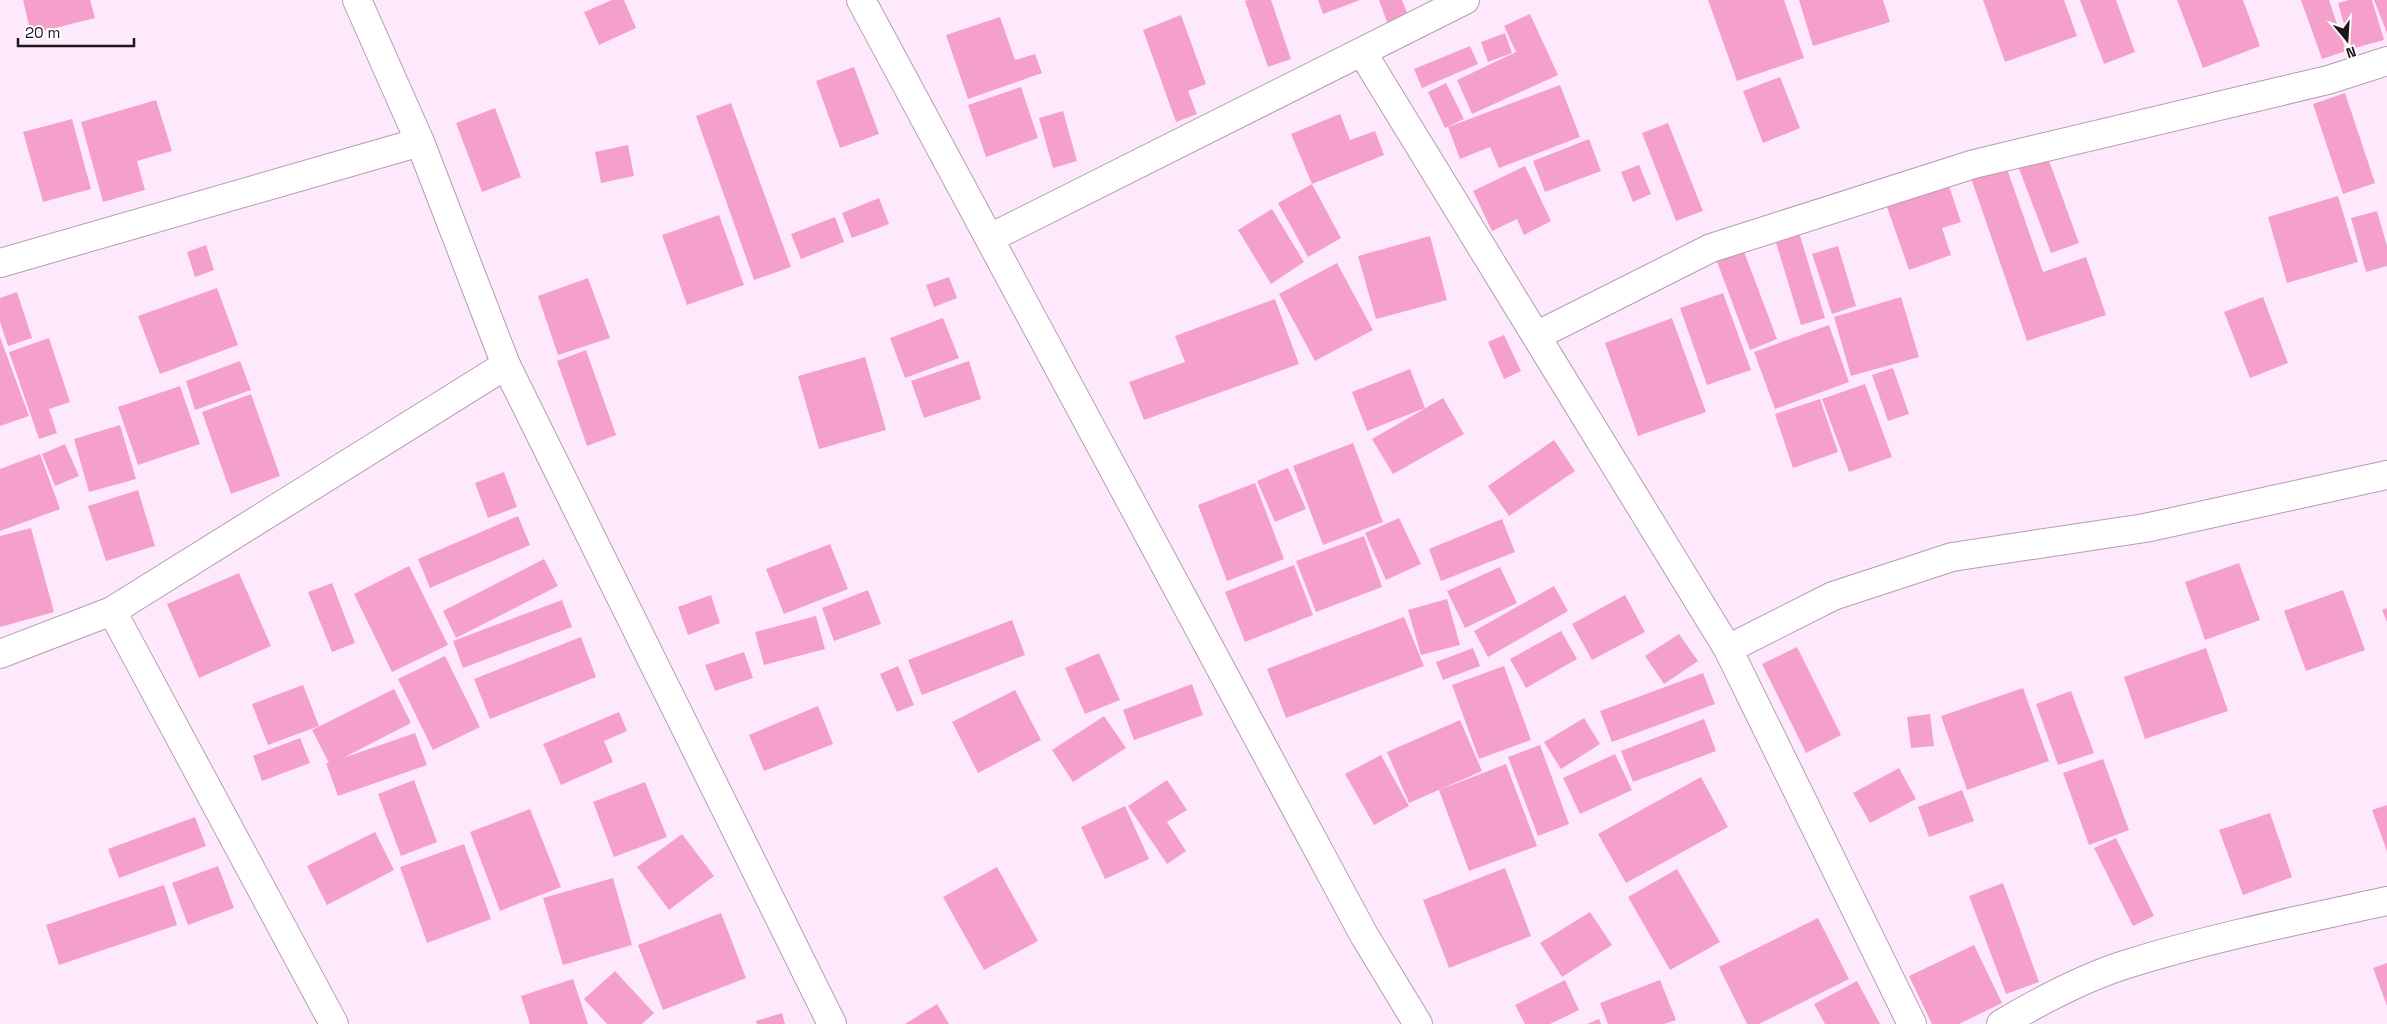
<svg xmlns="http://www.w3.org/2000/svg" width="2387" height="1024" font-family="'Space Grotesk',sans-serif">
<style>
.building{fill:#f5a0ca}
.lines{fill:none;stroke-linecap:round;stroke-linejoin:round}
.street-casing{stroke:#b49cb2;stroke-width:30}
.secondary-casing{stroke:#b49cb2;stroke-width:30}
.street{stroke:#fff;stroke-width:28}
.secondary{stroke:#fff;stroke-width:28}
</style>
<rect width="100%" height="100%" fill="#fee9fc"/>
<path class="building" d="M23 0H90L95 18 31 34Z
M612 0H624L636 28 599 45 584 12Z
M1248 0H1271L1291 59 1268 67 1245 1Z
M1318 0H1360L1323 14Z
M1379 0H1402L1408 15 1387 22Z
M1708 0H1784L1804 58 1737 81Z
M1799 0H1883L1890 22 1813 46Z
M1983 0H2064L2077 36 2005 62Z
M2080 0H2116L2135 52 2104 64Z
M2177 0H2243L2260 46 2203 68Z
M2301 0H2329L2346 51 2322 59Z
M2349 0H2372L2384 40 2351 49 2338 3Z
M2374 0H2387V33Z
M1530 14 1558 75 1472 114 1457 80 1516 52 1504 26Z
M1181 15 1206 84 1188 91 1197 114 1176 122 1143 30Z
M1000 17 1015 60 1035 54 1042 73 968 99 946 35Z
M1505 33 1512 53 1488 62 1481 42Z
M1470 46 1478 64 1422 88 1414 69Z
M854 67 879 134 840 148 816 81Z
M1780 77 1800 128 1763 143 1743 91Z
M1446 83 1464 119 1445 128 1428 92Z
M1560 85 1580 137 1499 168 1490 147 1460 159 1448 127Z
M1021 87 1038 138 986 157 968 105Z
M2345 93 2375 183 2343 194 2313 104Z
M156 100 172 151 137 161 145 190 103 202 81 122Z
M731 103 791 267 754 280 696 116Z
M495 108 521 177 482 192 456 123Z
M1063 111 1077 161 1053 168 1039 118Z
M1340 114 1350 140 1375 131 1384 155 1312 184 1291 134Z
M72 119 91 189 43 202 23 132Z
M1668 123 1703 211 1676 221 1642 133Z
M1589 139 1601 171 1545 192 1533 161Z
M628 145 634 176 601 183 595 152Z
M2044 147 2079 243 2051 253 2015 158Z
M1639 165 1651 194 1633 202 1621 172Z
M1525 166 1551 221 1524 235 1517 219 1492 231 1473 191Z
M2006 166 2043 272 2086 257 2106 315 2027 341 1971 178Z
M1948 183 1961 222 1942 228 1951 255 1909 270 1886 204Z
M1312 184 1341 238 1308 257 1278 203Z
M2338 196 2358 262 2287 283 2268 217Z
M879 198 889 224 852 238 842 213Z
M1272 209 1304 262 1271 284 1238 230Z
M2377 211 2387 246V266L2366 272 2351 218Z
M719 215 744 285 687 305 662 235Z
M835 217 844 242 801 259 791 234Z
M1798 229 1825 318 1801 325 1774 236Z
M1430 236 1447 300 1376 319 1358 256Z
M206 245 214 270 195 277 187 252Z
M1838 246 1856 306 1832 314 1812 254Z
M1743 249 1777 339 1750 350 1716 259Z
M1337 263 1373 330 1315 361 1279 294Z
M949 277 957 298 934 307 926 285Z
M588 278 610 338 558 355 538 296Z
M217 288 238 345 160 374 138 316Z
M17 292 32 338 8 346 0 322V298Z
M1723 293 1751 370 1707 385 1680 308Z
M1901 297 1919 357 1851 376 1834 317Z
M2263 297 2288 363 2250 378 2224 312Z
M1275 299 1299 364 1144 420 1129 382 1185 362 1175 336Z
M943 318 959 358 905 378 890 338Z
M1672 318 1706 412 1638 436 1605 343Z
M1829 325 1849 382 1775 409 1754 352Z
M1504 335 1521 371 1504 379 1488 342Z
M0 337 29 416 0 426Z
M49 338 70 402 49 409 57 433 39 439 9 352Z
M586 350 616 435 587 446 557 361Z
M865 357 886 430 819 449 798 376Z
M240 361 251 390 195 410 186 381Z
M969 361 981 399 924 418 911 381Z
M1893 368 1909 414 1888 421 1872 375Z
M1410 369 1425 408 1367 431 1352 392Z
M1865 384 1892 457 1849 472 1822 399Z
M180 386 200 444 138 465 118 407Z
M251 394 280 476 231 494 202 412Z
M1443 398 1464 434 1393 474 1372 439Z
M1820 399 1838 452 1793 468 1775 414Z
M120 425 136 479 89 492 74 439Z
M1554 440 1575 471 1509 516 1488 486Z
M1353 443 1383 522 1323 545 1293 466Z
M65 444 79 476 55 486 42 454Z
M40 454 60 509 0 531V469Z
M1288 468 1306 509 1275 522 1257 481Z
M504 472 517 507 488 518 475 483Z
M1255 483 1284 559 1227 581 1198 505Z
M138 490 155 546 106 561 88 506Z
M518 516 530 545 430 588 418 559Z
M1399 518 1421 564 1386 580 1365 533Z
M1502 519 1515 552 1441 581 1429 549Z
M31 528 54 612 0 627V536Z
M1364 536 1382 587 1316 612 1296 561Z
M830 544 848 589 784 614 766 569Z
M544 559 558 586 456 638 443 611Z
M2239 563 2260 620 2205 640 2185 582Z
M1294 565 1313 615 1245 642 1225 592Z
M409 566 448 645 392 672 354 594Z
M1500 567 1517 603 1465 628 1447 591Z
M239 573 271 646 199 678 167 604Z
M332 583 355 643 332 652 308 592Z
M1554 586 1568 611 1488 657 1474 631Z
M868 590 881 624 834 641 822 608Z
M2343 590 2365 650 2306 671 2284 611Z
M711 595 720 623 688 635 678 607Z
M1625 595 1645 632 1592 660 1572 624Z
M1447 599 1460 645 1421 655 1408 610Z
M562 600 572 627 463 668 453 641Z
M2387 608V622L2382 610Z
M816 616 825 649 764 665 755 632Z
M1404 617 1424 666 1286 718 1267 669Z
M1012 620 1025 655 922 695 908 660Z
M1561 631 1577 659 1526 688 1510 659Z
M1679 634 1698 661 1664 684 1645 656Z
M581 637 596 677 490 719 474 679Z
M1797 647 1841 735 1806 753 1762 664Z
M1473 648 1480 666 1443 680 1436 662Z
M2206 648 2228 711 2145 739 2124 677Z
M744 652 753 678 715 691 705 665Z
M1099 653 1120 700 1085 714 1065 668Z
M445 656 480 727 433 750 398 679Z
M898 666 914 705 897 712 880 674Z
M1504 666 1531 740 1479 759 1452 685Z
M1703 673 1715 704 1612 742 1600 711Z
M1192 684 1203 715 1134 740 1123 710Z
M303 685 319 726 268 745 252 704Z
M2023 688 2049 761 1967 790 1941 716Z
M394 689 411 723 343 758 415 733 427 765 338 796 326 763H329L312 730Z
M1015 690 1041 740 978 773 952 722Z
M2071 691 2094 753 2058 765 2036 704Z
M818 706 833 744 764 771 749 735Z
M619 712 627 731 604 741 613 762 561 785 543 744Z
M1930 714 1934 746 1911 748 1907 717Z
M1104 716 1126 748 1073 782 1052 750Z
M1584 718 1600 744 1561 769 1544 742Z
M1704 719 1716 751 1633 782 1621 751Z
M1460 720 1482 771 1409 803 1387 752Z
M300 738 310 763 262 781 253 756Z
M1540 745 1569 824 1538 836 1508 757Z
M1615 754 1632 790 1580 814 1563 778Z
M1381 755 1409 806 1374 825 1345 774Z
M2103 759 2129 830 2089 845 2063 773Z
M1506 764 1537 846 1469 871 1439 790Z
M1899 768 1916 799 1870 823 1853 793Z
M1701 777 1728 827 1626 883 1598 834Z
M414 780 437 842 401 856 378 794Z
M1167 780 1187 810 1167 822 1186 851 1167 864 1128 806Z
M645 782 667 837 614 857 593 802Z
M1962 790 1974 821 1929 837 1918 807Z
M2387 805V851L2372 810Z
M1125 806 1149 859 1105 879 1081 827Z
M530 809 561 887 500 911 470 832Z
M2270 813 2292 877 2243 895 2219 830Z
M195 817 206 846 119 878 108 849Z
M375 832 394 870 327 905 307 866Z
M682 834 714 876 669 910 637 867Z
M2116 838 2154 916 2133 926 2094 848Z
M464 844 491 919 427 943 400 867Z
M218 866 234 908 188 925 172 883Z
M997 867 1038 941 984 970 943 897Z
M1505 868 1531 936 1449 968 1423 900Z
M1677 869 1720 942 1670 970 1628 897Z
M613 878 632 945 563 965 543 898Z
M2003 883 2039 982 2006 994 1969 896Z
M164 885 177 925 59 965 46 925Z
M1590 912 1612 945 1562 977 1540 943Z
M721 913 746 978 663 1010 638 945Z
M1818 918 1849 979 1759 1024H1747L1719 967Z
M1974 945 2002 1003 1959 1024H1932L1909 976Z
M2387 963V1006L2373 968Z
M615 971 654 1013 642 1024H607L584 999Z
M573 979 588 1024H530L521 996Z
M1565 980 1579 1010 1550 1024H1525L1515 1005Z
M1660 980 1676 1020 1664 1024H1608L1600 1003Z
M1857 981 1880 1024H1825L1814 1004Z
M937 1004 949 1024H905Z
M782 1013 785 1024H757L756 1021Z
M1599 1019 1601 1024H1587Z"/>
<g class="lines">
<g class="street-casing">
<path id="street" d="M861 0 1364 935 1418 1024
M1362 52 1728 649 1912 1024
M990 238 1465 0
M0 263 420 142
M1536 336 1711 248 1974 164 2328 80 2387 61
M112 611 334 1024
M1728 649 1833 596 1952 557 2145 528 2387 475
M0 654 112 611 506 365
M2001 1024C2038 1002 2084 978 2124 965 2210 938 2299 920 2387 901"/>
</g>
<g class="secondary-casing">
<path id="secondary" d="M357 0 420 142 506 365 832 1024"/>
</g>
<use href="#street" class="street"/>
<use href="#secondary" class="secondary"/>
</g>
<g transform="translate(2347 40) rotate(162)" stroke="#fefefe" stroke-width="4" paint-order="stroke">
<path d="M0-4L9 19L0 12L-9 19Z" fill="#1e151d"/>
<text y="-8" font-size="14" font-weight="bold" text-anchor="middle" fill="#1e151d">N</text>
</g>
<path d="M18 38v8h116v-8" fill="none" stroke="#1e151d" stroke-width="2.5"/>
<text x="25" y="38" font-size="15" fill="#1e151d" stroke="#fefefe" stroke-width="4" paint-order="stroke">20 m</text>
</svg>
